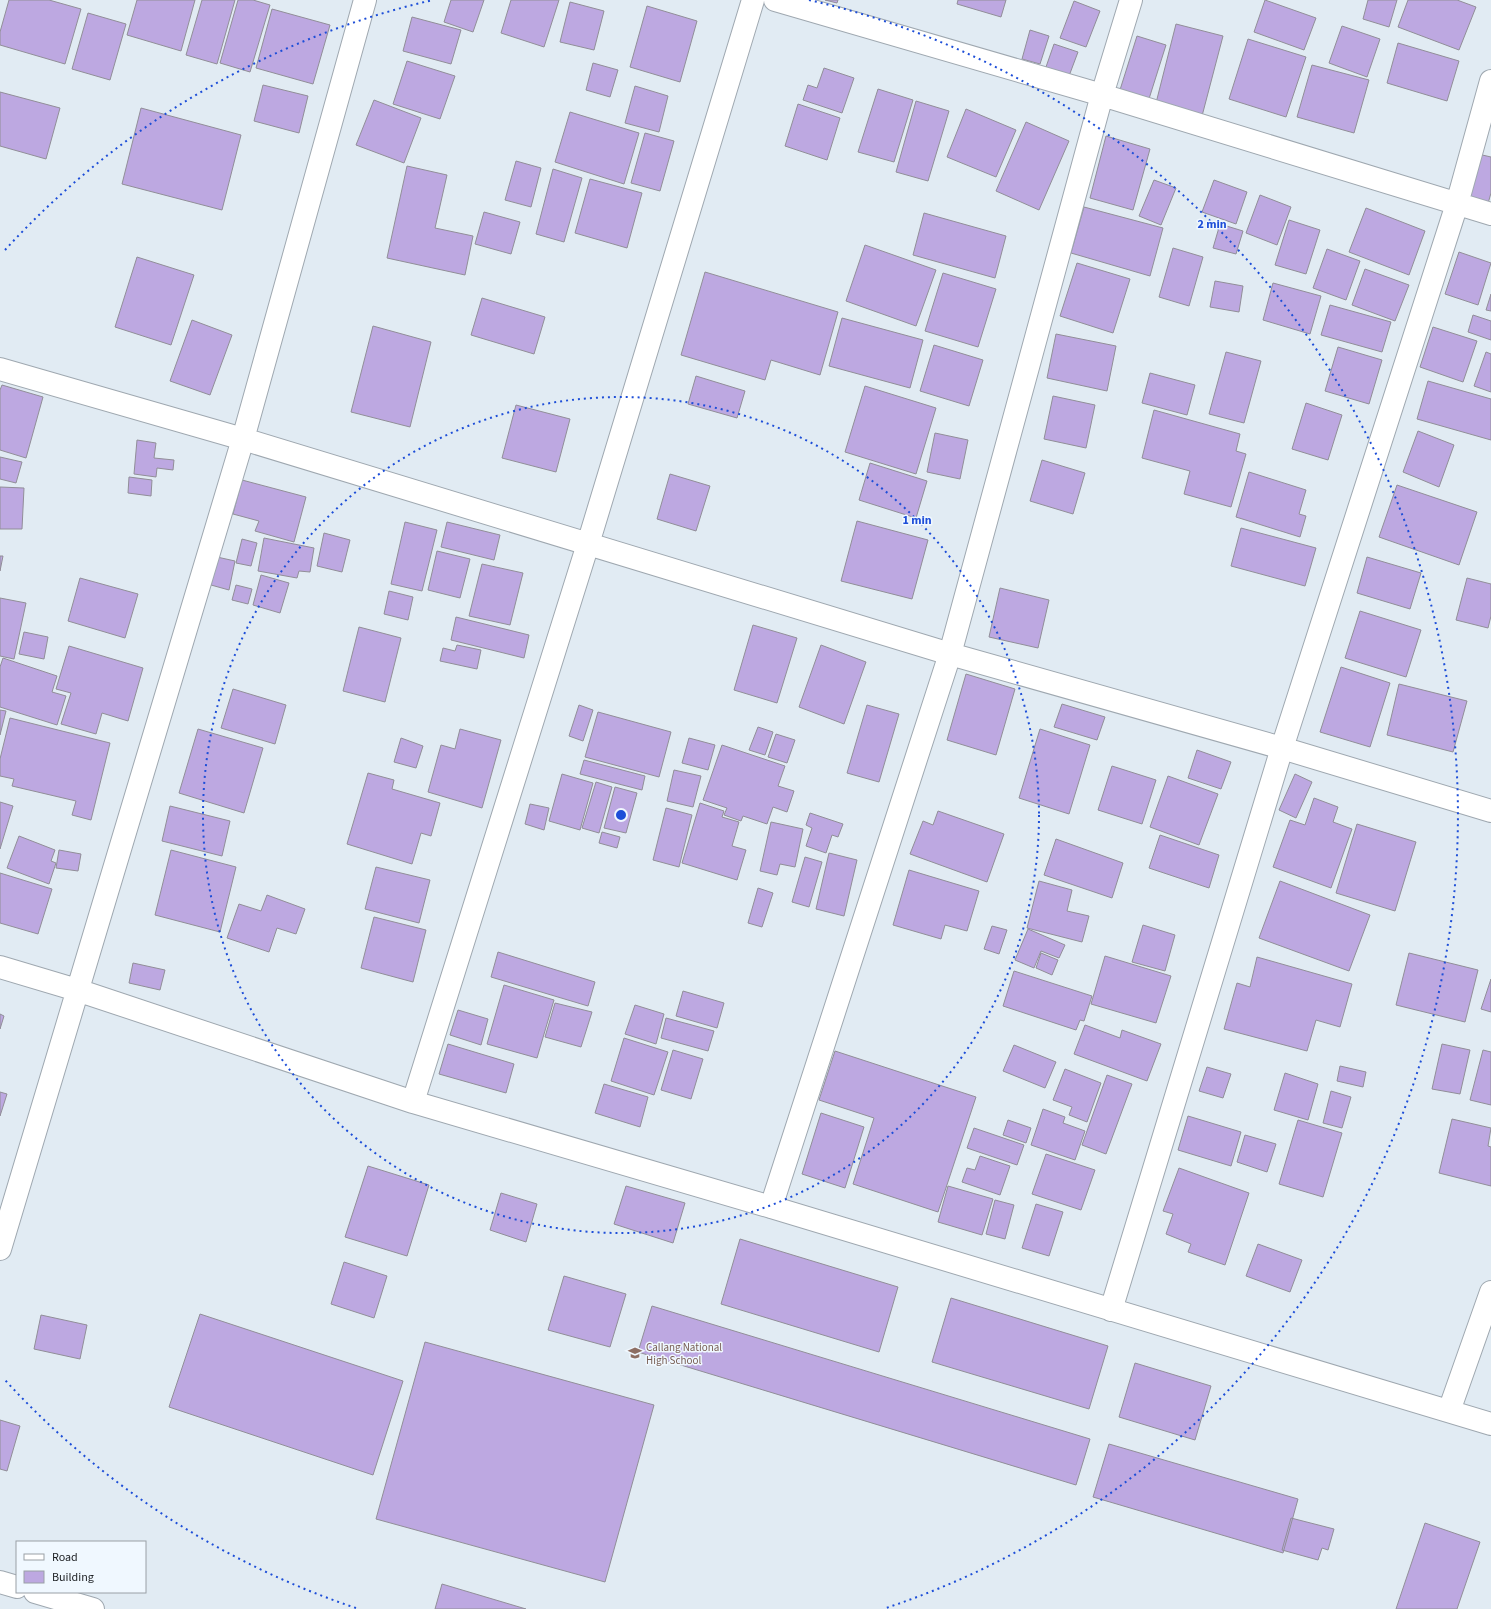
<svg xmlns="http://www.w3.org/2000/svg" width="1491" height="1609" font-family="'Source Sans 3',sans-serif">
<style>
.building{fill:#bda8e1;stroke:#918e98}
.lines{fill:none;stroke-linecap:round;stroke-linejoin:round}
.minor-casing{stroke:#9fa8b0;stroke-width:24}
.minor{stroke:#fff;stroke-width:22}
.ring{fill:none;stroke:#1d4ed8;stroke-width:2;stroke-dasharray:2 4}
.labels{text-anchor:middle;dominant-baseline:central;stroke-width:3;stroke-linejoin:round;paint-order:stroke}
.education-label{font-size:11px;fill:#785e54;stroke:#f0f8ff;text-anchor:start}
.centre{fill:#1d4ed8;stroke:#f0f8ff;stroke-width:2}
.ring-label{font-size:12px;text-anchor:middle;font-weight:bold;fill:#1d4ed8;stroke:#f0f8ff;stroke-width:3;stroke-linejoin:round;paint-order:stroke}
</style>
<rect width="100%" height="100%" fill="#e1ebf3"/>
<path class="building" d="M9 0H49L81 9 65 64 0 45V32Z
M137 0H195L181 51 127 35Z
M202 0H235L217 64 186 55Z
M238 0H253L270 5 250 72 220 63Z
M451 0H484L473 32 444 22Z
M511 0H559L544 47 501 33Z
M825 0H838L837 3Z
M958 0H1006L1001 17 957 4Z
M1265 0 1316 18 1304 50 1254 32Z
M1368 0H1397L1389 27 1363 19Z
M1408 0H1457L1476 7 1459 50 1398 27Z
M1074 1 1100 11 1086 47 1060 38Z
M570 2 604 11 594 50 560 42Z
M647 6 697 21 680 82 630 67Z
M272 9 330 25 313 84 256 68Z
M88 13 126 24 110 80 72 69Z
M412 17 461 30 451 64 403 51Z
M1176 24 1223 36 1202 116 1156 103Z
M1342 26 1380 39 1367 77 1329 63Z
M1030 30 1049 36 1040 64 1022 59Z
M1137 36 1166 45 1148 102 1119 93Z
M1248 39 1306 57 1286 117 1229 99Z
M1398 43 1459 61 1447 101 1387 83Z
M1054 44 1078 52 1069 76 1046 67Z
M407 61 455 76 440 119 393 104Z
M593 63 618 70 610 97 586 90Z
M1312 65 1369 80 1354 133 1297 117Z
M824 68 854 78 842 113 803 100 808 85 817 88Z
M263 85 308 96 299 133 254 121Z
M635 86 668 96 659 132 625 123Z
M878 89 913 100 894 162 858 152Z
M0 92 60 108 46 159 0 146Z
M374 100 421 118 404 163 356 145Z
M916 101 949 111 928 181 896 172Z
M798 104 840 118 827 160 785 146Z
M141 108 241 135 222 210 122 184Z
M966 109 1016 130 996 177 947 157Z
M570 112 639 133 624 184 555 162Z
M1026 122 1069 141 1039 210 996 191Z
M645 133 674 141 660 191 631 183Z
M1106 136 1150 149 1133 210 1090 198Z
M1478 154 1491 157V193L1487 207 1464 201Z
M516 161 541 168 531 207 505 200Z
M407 166 447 175 435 228 473 236 465 275 387 258Z
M553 169 582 178 564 242 536 234Z
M590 179 642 193 627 248 575 233Z
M1154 180 1176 188 1161 225 1139 216Z
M1214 180 1247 192 1236 224 1202 212Z
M1260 195 1291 207 1277 245 1246 233Z
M1084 207 1163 228 1150 276 1071 253Z
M1366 208 1425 231 1409 275 1349 252Z
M484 212 520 222 511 254 475 244Z
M924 213 1006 236 995 278 913 255Z
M1289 220 1320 230 1306 274 1275 265Z
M1220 224 1243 231 1236 254 1213 248Z
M865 245 936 270 916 326 846 301Z
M1173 248 1203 257 1189 306 1159 297Z
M1327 249 1360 261 1346 300 1313 288Z
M1459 252 1491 263 1478 305 1445 294Z
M137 257 194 275 171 345 115 327Z
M1077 263 1130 279 1113 333 1060 316Z
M1365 269 1409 285 1395 321 1352 305Z
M705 272 838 312 820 375 771 360 765 380 681 355Z
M943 273 996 289 978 347 925 331Z
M1215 281 1243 286 1239 312 1210 307Z
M1273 283 1321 296 1310 334 1263 320Z
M1491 294V311L1486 310Z
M482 298 545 317 534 354 471 335Z
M1330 305 1391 322 1382 352 1321 335Z
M1473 315 1491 321V340L1468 332Z
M842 318 923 340 910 388 829 366Z
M192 320 232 335 210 395 170 381Z
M373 326 431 342 410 427 351 412Z
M1433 327 1477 341 1463 382 1420 367Z
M1056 334 1116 346 1107 391 1047 378Z
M934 345 983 360 969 406 920 391Z
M1338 347 1382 360 1369 404 1325 391Z
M1226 352 1261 361 1244 423 1209 414Z
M1486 352 1491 354V392L1474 386Z
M1150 373 1195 385 1187 415 1142 403Z
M696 376 745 391 737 418 688 404Z
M1428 381 1491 399V440L1417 419Z
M2 385 43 397 26 458 0 450V390Z
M865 386 936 408 916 474 845 452Z
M1053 396 1095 405 1086 448 1044 439Z
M1306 403 1342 415 1328 460 1292 449Z
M516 405 570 419 556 472 502 458Z
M1154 410 1240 434 1236 451 1246 454 1231 507 1184 494 1190 471 1142 458Z
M1418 431 1454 445 1439 487 1403 472Z
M935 433 968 440 960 479 927 472Z
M137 440 156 443 154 458 174 460 173 470 157 468 156 477 134 474Z
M0 457 22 462 16 483 0 479Z
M1042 460 1085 473 1073 514 1030 501Z
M870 463 927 481 916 518 859 500Z
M1249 472 1306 490 1299 514 1306 516 1300 537 1236 517Z
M670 474 710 486 696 531 657 519Z
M129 477 152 480 151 496 128 493Z
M242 480 306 497 294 542 255 531 259 521 233 514Z
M1397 485 1477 512 1459 565 1379 537Z
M0 487 24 488 22 529H0Z
M857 521 928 540 912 599 841 581Z
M405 522 437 530 422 591 391 584Z
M447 522 500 535 494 560 441 547Z
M1241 528 1316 548 1305 586 1231 566Z
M324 533 350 540 342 572 317 566Z
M264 538 314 548 310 572 299 571 297 578 258 571Z
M242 539 257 543 251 566 236 563Z
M437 551 470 559 460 598 428 590Z
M0 556H3L0 571Z
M217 557 235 561 229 590 211 585Z
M1367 557 1421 573 1410 609 1357 593Z
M482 564 523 573 510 625 469 616Z
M261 575 289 583 280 613 253 605Z
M80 578 138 594 125 638 68 621Z
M1467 578 1491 584V616L1488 628 1456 620Z
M236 585 252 589 248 604 232 600Z
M1000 588 1049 600 1038 648 989 637Z
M389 591 413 597 408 620 384 614Z
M0 598 26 603 14 659 0 656Z
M1360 611 1421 630 1406 677 1345 658Z
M456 617 529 635 524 658 451 640Z
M753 625 797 638 777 703 734 690Z
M359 627 401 638 385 702 343 691Z
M24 632 48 637 44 659 19 654Z
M457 645 481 650 477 669 440 661 443 648 455 651Z
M821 645 866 662 844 724 799 707Z
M69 646 143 668 128 721 102 713 96 734 61 724 71 693 56 689Z
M3 658 57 676 52 692 66 696 57 725 0 707V667Z
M1341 667 1390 683 1370 747 1320 732Z
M966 674 1015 689 996 755 947 740Z
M1399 684 1467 701 1453 752 1387 735Z
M233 689 286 705 275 744 221 728Z
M1062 704 1105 717 1097 740 1054 727Z
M579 705 593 710 583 741 569 736Z
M867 705 899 714 879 782 847 773Z
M0 710 6 711 0 735Z
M598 712 671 732 659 777 585 757Z
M10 718 110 743 91 820 72 815 76 801 12 786 14 779 0 776V759Z
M758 727 773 732 765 755 749 750Z
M198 729 263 748 244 813 179 793Z
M460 729 501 740 482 808 428 792 441 745 455 749Z
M1040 729 1090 745 1069 814 1019 798Z
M776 734 795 740 787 763 768 757Z
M401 738 423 746 416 768 394 762Z
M689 738 715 745 708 770 682 763Z
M722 745 785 766 778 786 794 791 787 812 773 807 767 824 743 816 741 821 724 815 727 808 703 800Z
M1197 750 1231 762 1221 789 1188 778Z
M584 760 645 776 642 790 580 774Z
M1112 766 1156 780 1142 824 1098 810Z
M674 770 701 776 693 807 667 801Z
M368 773 394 780 392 789 440 803 431 836 421 833 412 864 347 844Z
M562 774 593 783 580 830 549 821Z
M1295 774 1312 782 1296 818 1279 810Z
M1168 776 1218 794 1199 845 1150 827Z
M596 782 612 787 599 833 582 828Z
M615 787 637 793 626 833 604 828Z
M1314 798 1338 807 1333 822 1352 829 1331 888 1273 867 1290 820 1305 825Z
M0 802 13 806 0 849Z
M700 803 724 811 722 817 739 822 732 846 746 850 737 880 682 863Z
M530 804 549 808 544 830 525 824Z
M170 806 230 821 222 856 162 841Z
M666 808 692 815 679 867 653 860Z
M938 811 1004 834 987 882 910 854 923 821 933 825Z
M810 813 843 824 838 837 832 835 826 853 806 846 812 828 806 825Z
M771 822 803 829 795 867 780 864 777 875 760 871Z
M1357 824 1416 842 1395 911 1336 893Z
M602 832 620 837 617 848 599 843Z
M1160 835 1219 855 1209 888 1149 868Z
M19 836 55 850 51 861 56 863 49 884 7 868Z
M1056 839 1123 863 1112 898 1044 875Z
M59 850 81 854 78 871 56 868Z
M171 850 236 867 220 932 155 915Z
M829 853 857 860 844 916 816 909Z
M805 857 822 862 809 907 792 902Z
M376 867 430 880 419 923 365 909Z
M909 870 979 891 967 931 945 925 941 939 893 925Z
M0 873 52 889 38 934 0 923Z
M1039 881 1072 890 1067 911 1089 916 1082 942 1027 928Z
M1280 881 1370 915 1349 971 1259 938Z
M758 888 773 893 762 927 748 923Z
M267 895 305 909 296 934 277 928 269 952 227 938 239 904 261 911Z
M374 917 426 930 413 982 361 968Z
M1143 925 1175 935 1165 971 1132 962Z
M992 926 1007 930 999 954 984 949Z
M1028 929 1065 945 1059 958 1041 951 1034 968 1015 960Z
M498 952 595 982 588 1006 491 977Z
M1041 953 1058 960 1052 975 1036 968Z
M1409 953 1478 970 1465 1022 1396 1005Z
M1105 956 1171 976 1156 1023 1091 1004Z
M1257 957 1352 984 1340 1027 1316 1020 1307 1051 1224 1029 1237 983 1250 987Z
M133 963 165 970 160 990 129 983Z
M1014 971 1092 996 1084 1021 1080 1020 1076 1030 1003 1006Z
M1491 979V1012L1481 1009Z
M504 985 554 1000 537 1058 487 1044Z
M683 991 724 1003 717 1028 676 1016Z
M555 1003 592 1012 581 1047 545 1037Z
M635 1005 664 1014 656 1044 625 1034Z
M458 1010 488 1019 481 1045 450 1035Z
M0 1014 4 1016 0 1029Z
M666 1018 714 1031 708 1051 661 1038Z
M1085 1025 1120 1038 1122 1030 1161 1044 1147 1081 1074 1054Z
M624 1038 668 1052 654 1095 611 1081Z
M448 1044 514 1064 506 1093 439 1074Z
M1442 1044 1470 1050 1460 1094 1432 1089Z
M1014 1045 1056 1062 1045 1088 1003 1071Z
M673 1050 703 1059 691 1099 661 1090Z
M1483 1050 1491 1052V1105L1470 1100Z
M835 1051 976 1097 938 1212 853 1184 874 1118 819 1100Z
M1340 1066 1366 1072 1363 1087 1337 1081Z
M1207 1067 1231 1074 1223 1098 1199 1091Z
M1065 1069 1101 1083 1087 1122 1069 1115 1072 1107 1053 1100Z
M1285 1073 1318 1084 1308 1120 1274 1110Z
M1107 1075 1132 1084 1106 1154 1082 1145Z
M604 1084 648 1097 640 1127 595 1113Z
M1331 1091 1351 1097 1342 1128 1323 1123Z
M0 1092 7 1094 0 1116Z
M1043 1109 1065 1117 1063 1123 1085 1131 1075 1160 1031 1145Z
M821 1113 864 1127 845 1188 802 1174Z
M1188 1116 1241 1132 1231 1166 1178 1150Z
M1452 1119 1491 1128 1488 1146 1491 1147V1186L1439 1173Z
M1008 1120 1031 1128 1026 1143 1003 1135Z
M1298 1120 1342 1133 1323 1197 1279 1184Z
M974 1128 1024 1145 1017 1165 967 1148Z
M1245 1135 1276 1144 1267 1172 1237 1162Z
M1046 1154 1095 1170 1081 1210 1032 1194Z
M980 1156 1010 1166 1000 1195 962 1182 967 1168 975 1170Z
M368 1166 429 1185 407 1256 345 1237Z
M1179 1168 1249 1193 1225 1265 1188 1252 1191 1244 1166 1234 1173 1214 1163 1211Z
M626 1186 685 1203 673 1243 614 1224Z
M948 1186 993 1199 982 1235 938 1222Z
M501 1193 537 1204 526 1242 490 1230Z
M995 1200 1014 1205 1005 1239 986 1234Z
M1036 1204 1063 1212 1049 1256 1022 1248Z
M740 1239 898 1287 879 1352 721 1304Z
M1258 1244 1302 1260 1290 1292 1246 1276Z
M344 1262 387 1276 374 1318 331 1304Z
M564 1276 626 1294 610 1347 548 1330Z
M951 1298 1108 1346 1089 1409 932 1362Z
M652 1306 1090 1439 1076 1485 638 1352Z
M200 1314 403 1381 373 1475 169 1407Z
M41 1315 87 1325 80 1359 34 1349Z
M425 1342 654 1405 605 1582 376 1519Z
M1135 1363 1211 1386 1195 1440 1119 1417Z
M0 1420 20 1426 7 1471 0 1469Z
M1109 1444 1298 1499 1283 1553 1093 1497Z
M1291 1518 1334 1529 1328 1550 1322 1548 1318 1560 1282 1550Z
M1425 1523 1480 1542 1457 1609H1396Z
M442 1584 526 1609H435Z"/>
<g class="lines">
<g class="minor-casing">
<path id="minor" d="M775 0 1102 95 1491 214
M0 369 243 439 950 654 1282 748 1491 811
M0 967 77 990 413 1102 771 1207 1491 1424
M413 1102 588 544 753 0
M771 1207 950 654 1102 95 1131 0
M0 1249 243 439 365 0
M1111 1310 1282 748 1457 204 1491 81
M1449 1411 1491 1292
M0 1582 17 1587
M35 1592 93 1609"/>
</g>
<use href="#minor" class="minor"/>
</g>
<g class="ring">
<circle cx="621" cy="815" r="418"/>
<path d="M356 1608A836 836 0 0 1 5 1380M5 250A836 836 0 0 1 433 0M809 0A836 836 0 0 1 886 1608"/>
</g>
<defs>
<g id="school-bare" transform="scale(1.08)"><path d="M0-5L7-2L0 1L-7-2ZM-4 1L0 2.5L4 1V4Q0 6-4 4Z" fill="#8d6e63" stroke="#f0f8ff" stroke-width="2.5" paint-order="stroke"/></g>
</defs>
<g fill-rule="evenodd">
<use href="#school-bare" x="635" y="1353"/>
</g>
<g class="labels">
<g class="education-label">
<text x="646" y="1347">Callang National<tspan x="646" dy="13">High School</tspan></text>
</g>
</g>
<circle cx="621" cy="815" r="6" class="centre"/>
<g class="ring-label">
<text x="1212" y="228">2 min</text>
<text x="917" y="524">1 min</text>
</g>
<rect x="16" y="1541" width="130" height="52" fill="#f0f8ff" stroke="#9aa0a6"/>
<rect x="24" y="1554" width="20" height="6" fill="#ffffff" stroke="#9aa0a6"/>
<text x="52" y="1561" font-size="12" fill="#1a1d20">Road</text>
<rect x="24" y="1571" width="20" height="12" fill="#bda8e1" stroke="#9aa0a6"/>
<text x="52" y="1581" font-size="12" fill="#1a1d20">Building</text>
</svg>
